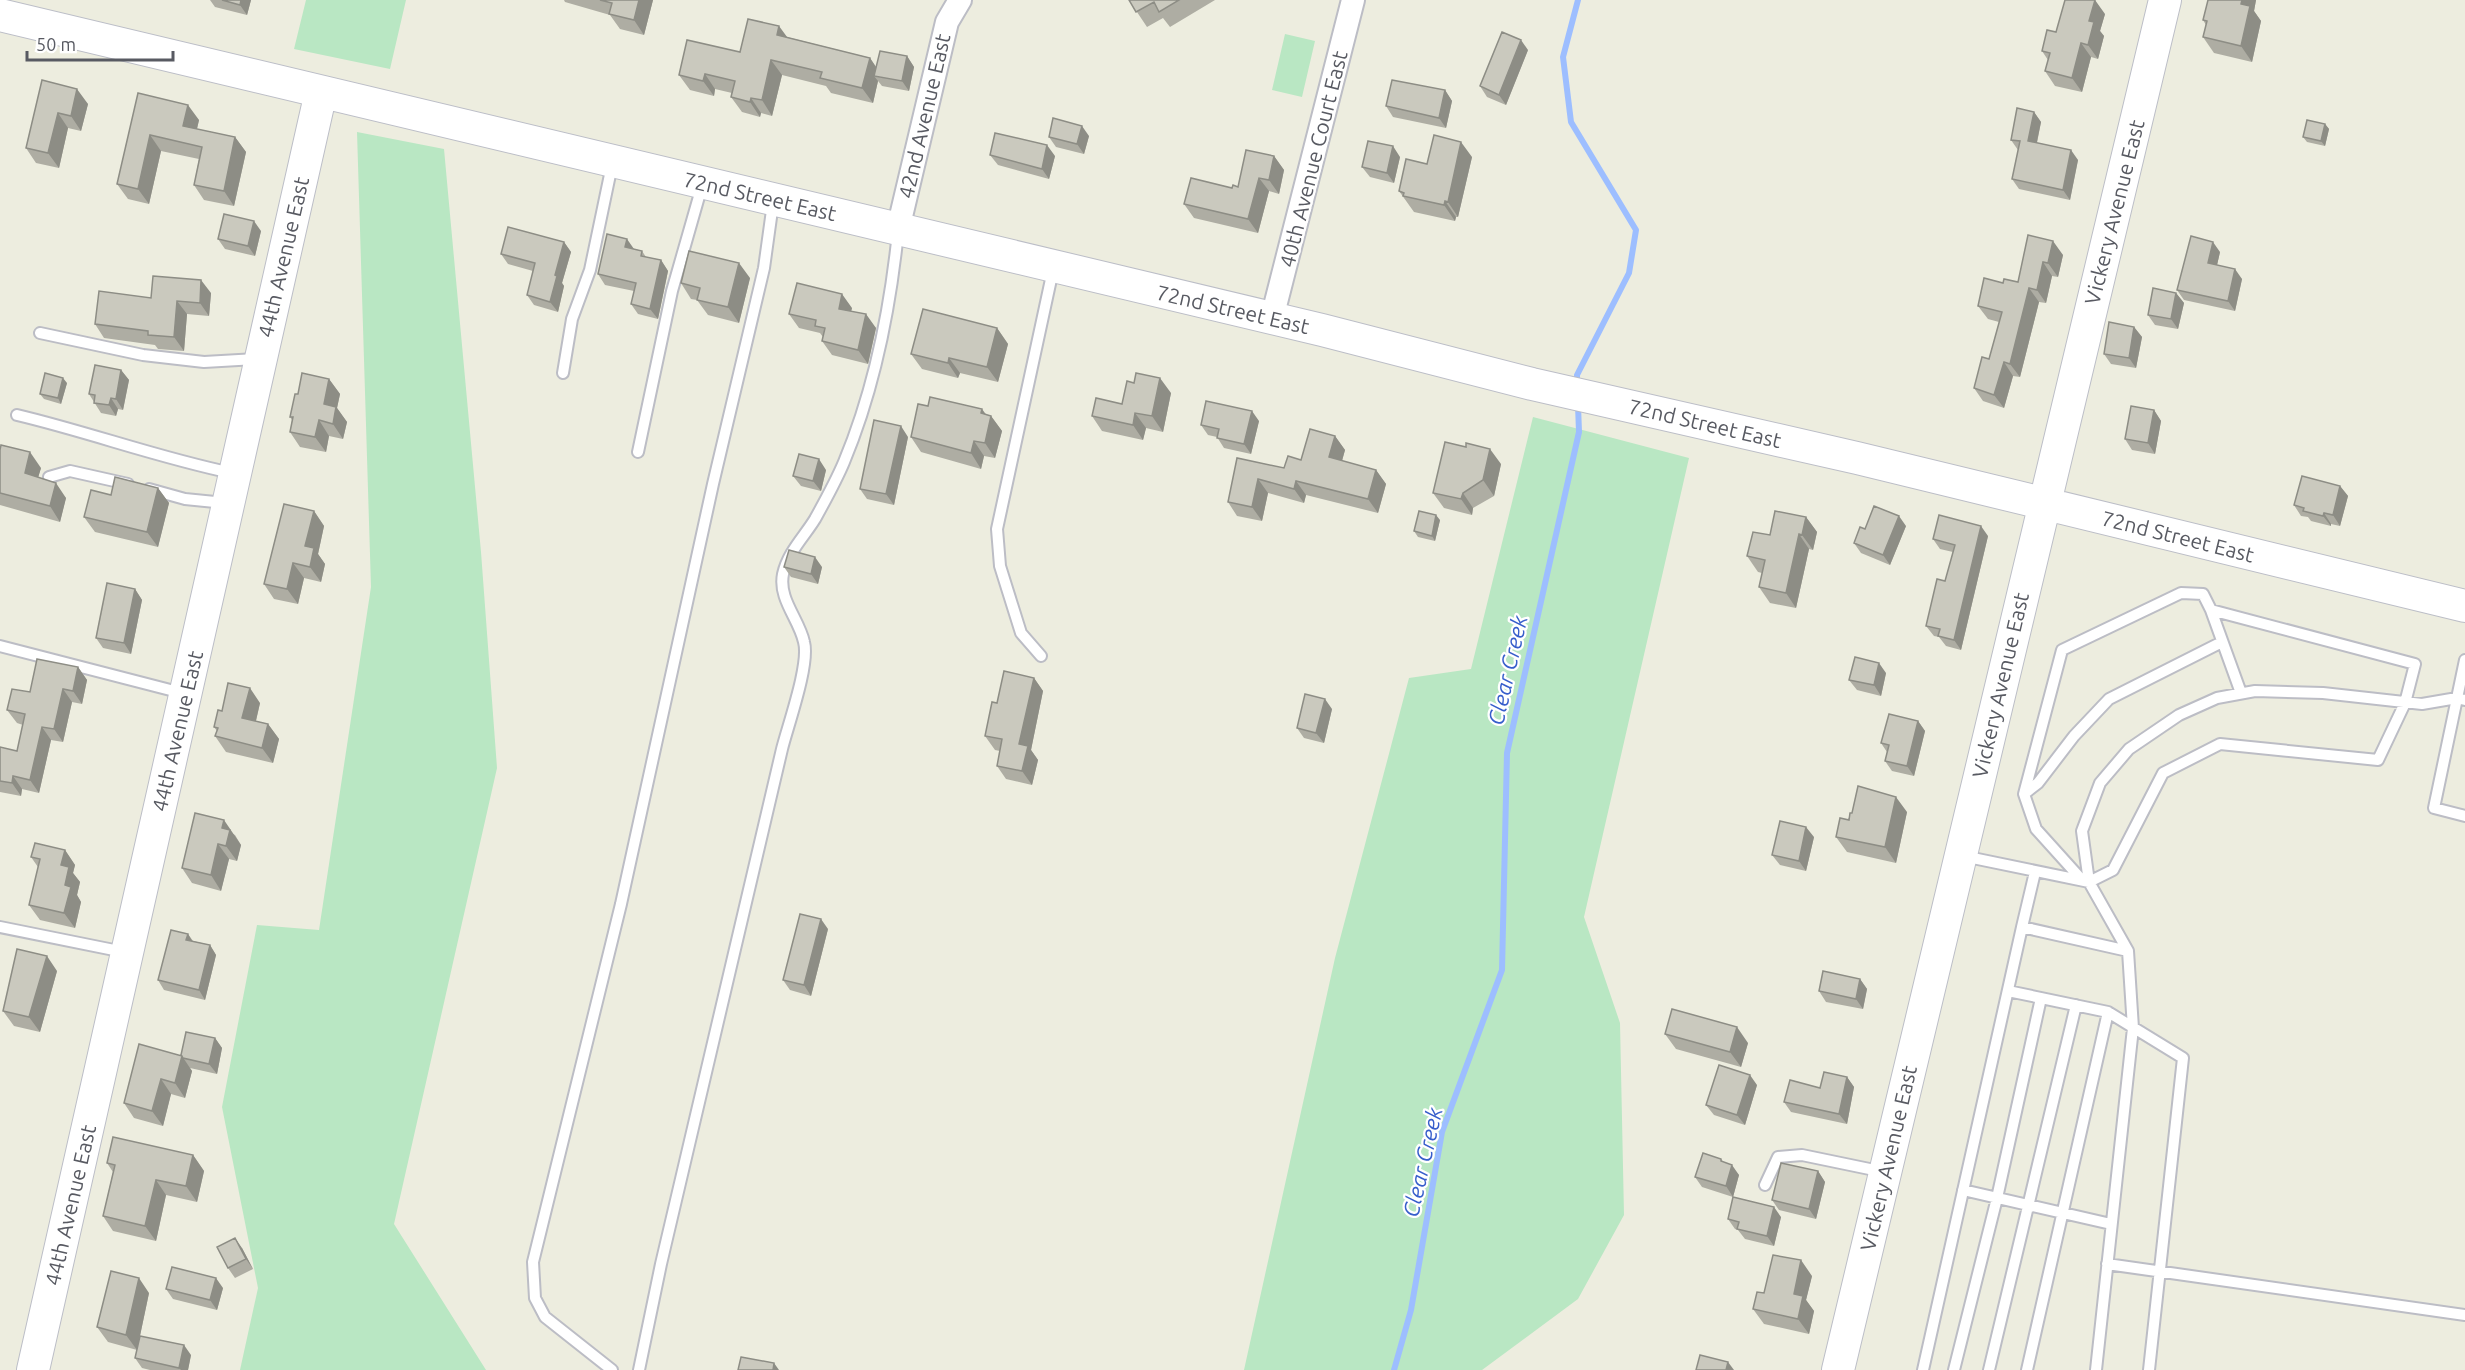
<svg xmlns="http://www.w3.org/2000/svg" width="2465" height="1370" font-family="Ubuntu,sans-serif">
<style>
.green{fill:#b9e7c3}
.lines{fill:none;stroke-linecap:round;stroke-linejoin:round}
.stream{stroke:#9dbeff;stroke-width:6}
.lane-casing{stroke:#bcbdc5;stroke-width:14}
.street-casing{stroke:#bcbdc5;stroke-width:26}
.secondary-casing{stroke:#bcbec7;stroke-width:34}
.lane{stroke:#fff;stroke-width:10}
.street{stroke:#fff;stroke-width:22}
.secondary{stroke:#fff;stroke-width:32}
.wall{fill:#aeada3}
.shaded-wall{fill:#8d8d85}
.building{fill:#cac9be;stroke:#8d8d85;stroke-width:1.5}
.labels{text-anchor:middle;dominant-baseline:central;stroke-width:4.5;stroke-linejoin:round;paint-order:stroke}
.street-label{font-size:21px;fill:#585a62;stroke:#fff}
.water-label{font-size:22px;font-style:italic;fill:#375ecb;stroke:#fff}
</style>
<rect width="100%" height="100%" fill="#ededdf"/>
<path class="green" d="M306 0H406L390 69 294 49Z
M1285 34 1315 41 1302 97 1272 90Z
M357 132 444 149 481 552 497 768 394 1224 486 1370H240L258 1288 222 1107 257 925 319 930 371 587Z
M1533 417 1689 458 1584 917 1620 1023 1624 1215 1578 1299 1482 1370H1244L1335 958 1409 678 1471 669Z"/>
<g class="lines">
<path class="stream" d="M1577 386V375L1629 273 1636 230 1571 122 1563 57 1578 0
M1394 1370 1411 1310 1442 1132 1502 970 1507 753 1579 432 1578 405"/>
<g class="lane-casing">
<path id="lane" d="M40 333 143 355 204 362 257 359
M563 373 572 319 590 270 612 165
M17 415C89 432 159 458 232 473
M638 452 672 291 702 186
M49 477 70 471 128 484
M149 489 185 499 225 503
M0 646 182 693
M1041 656 1021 633 1000 566 997 529 1053 270
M2465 660 2434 808 2465 816
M2024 794 2038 783 2074 736 2109 699 2222 642
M1963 856 2089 882 2113 870 2163 773 2220 744 2378 760 2405 703 2415 664 2211 610
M2082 880 2036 829 2024 794 2062 650 2181 593 2203 594 2211 610 2241 693
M0 927 124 952
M2022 927 2035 872
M2008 991 2108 1012 2183 1058 2149 1370
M1765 1185 1778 1157 1802 1155 1884 1172
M1963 1190 2111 1224
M2107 1264 2465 1315
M612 1370 545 1317 535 1298 533 1262 621 904 713 484 764 268 773 203
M639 1370 661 1264 782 749C788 725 810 664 804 642 799 619 778 599 783 574 788 552 804 537 815 519 825 501 836 481 844 462 874 390 890 310 898 232
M1923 1370 2022 927 2128 951
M1954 1370 1997 1198 2041 998
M1989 1370 2076 1005
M2027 1370 2108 1012
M2096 1370 2133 1028 2128 951 2089 882 2082 831 2100 783 2129 749 2179 715 2217 698 2255 691 2323 693 2422 704 2457 698 2465 700"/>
</g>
<g class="street-casing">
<path id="street" d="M898 229 947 22 960 0
M1272 318 1353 0"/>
</g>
<g class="secondary-casing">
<path id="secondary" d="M0 15 1322 330 1532 384 1857 458 2465 606
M33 1370 321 92
M1838 1370 2165 0"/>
</g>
<use href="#lane" class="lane"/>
<use href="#street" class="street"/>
<use href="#secondary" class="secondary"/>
</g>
<path class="wall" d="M210 0H251L247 15 215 7Z
M564 0H653L644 35 620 29 610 15 565 2Z
M1129 0H1215L1170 27 1163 18 1147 27Z
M2208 0H2256L2254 11 2261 21 2252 62 2214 53 2203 37 2206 25 2203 20Z
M2105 14 2100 31 2104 36 2098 59 2091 57 2082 92 2055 86 2045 71 2048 60 2042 51 2056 32Z
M787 37 870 58 876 67 907 56 914 67 909 91 882 86 878 81 873 103 831 93 826 86 782 75 772 116 761 113 760 117 742 112 731 97 732 93 715 89 714 96 690 90 679 75 740 52Z
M1528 50 1506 105 1487 97 1480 86Z
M42 80 88 104 81 131 68 128 59 168 36 163 26 148Z
M1445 90 1452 101 1446 128 1393 117 1386 106Z
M138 93 199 120 197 129 235 137 246 152 234 206 204 200 194 185 199 159 161 151 149 204 128 199 117 184Z
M2034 112 2041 122 2037 143 2078 160 2070 200 2019 189 2012 179 2018 150 2011 140Z
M2325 124 2329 129 2325 146 2307 142 2303 137Z
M1089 136 1084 154 1056 147 1049 137Z
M990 155 1055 156 1049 179 998 165Z
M1274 156 1284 170 1279 194 1269 191 1258 233 1194 218 1184 204 1238 187Z
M1400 157 1394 183 1370 177 1362 167Z
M1472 157 1458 217H1456L1455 221 1414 212 1399 191 1427 164Z
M261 231 255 256 225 249 218 239Z
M2028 235 2063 255 2058 277 2052 276 2046 303 2039 302 2020 377 2013 376 2004 408 1983 401 1974 388 1989 359 1999 322 1988 319 1978 306 2003 283 2018 282Z
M564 242 571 252 562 283 564 286 558 312 534 305 527 295 533 271 508 264 501 254Z
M634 249 642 251 646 257 661 260 668 271 658 319 638 314 631 304 634 291 605 285 598 274Z
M2220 252 2217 265 2242 279 2235 311 2184 300 2177 290Z
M750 278 739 323 708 315 697 300 691 299 681 283Z
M211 293 209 316 187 314 184 351 158 349 155 345 104 338 95 324 151 298Z
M2176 293 2184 303 2178 329 2155 325 2148 315Z
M852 308 851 311 876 328 868 364 832 355 822 341 823 337 820 333 799 328 789 314Z
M2134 327 2142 337 2136 368 2111 364 2104 354Z
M997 328 1008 344 998 382 960 373 958 378 922 369 911 354Z
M121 370 129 380 123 410 118 409 116 416 101 413 89 394Z
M329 379 340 394 337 408 347 422 343 439 329 436 326 452 300 447 290 432 292 420 290 417 298 394Z
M67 383 61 404 44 399 40 394Z
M1171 393 1163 432 1146 428 1143 440 1102 431 1092 416 1122 404Z
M928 406 991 416 1002 431 995 458 984 456 981 469 921 452 911 437Z
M2154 410 2161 421 2155 454 2132 450 2125 439Z
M1259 421 1251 454 1224 448 1217 437 1208 435 1201 425Z
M1335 436 1345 450 1342 461 1376 470 1386 484 1378 513 1306 495 1304 503 1268 493 1262 521 1237 516 1228 502 1237 458 1284 468 1301 460Z
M908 437 894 505 867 499 860 489Z
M1501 464 1494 496 1473 508 1472 515 1444 508 1433 493Z
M41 468 38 477 66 498 60 522 0 505V493Z
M826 470 821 491 801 486 793 476Z
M2340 486 2348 496 2340 526 2331 524V526L2311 521 2308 517 2301 516 2294 505Z
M158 488 169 503 158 547 95 532 84 517 111 495Z
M314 511 324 526 318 554 325 564 321 582 304 578 298 604 274 599 264 584Z
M1806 517 1817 532 1813 550 1809 549 1796 608 1770 603 1759 587 1762 573 1758 572 1747 556 1770 535Z
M1440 520 1435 541 1418 537 1414 531Z
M1906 526 1890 565 1861 553 1854 543 1865 529Z
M1988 536 1961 650 1946 646 1939 637 1934 636 1926 626 1945 581 1953 552 1940 549 1933 539Z
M784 567H822L818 584 791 577Z
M135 589 142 600 131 654 103 648 96 638Z
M78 667 87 680 82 704 72 702 63 742 51 740 39 793 22 789 21 796 0 792V747L17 751 23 725 17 723 7 710 30 692Z
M1886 673 1881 696 1857 690 1849 680Z
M1034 678 1043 691 1031 750 1038 760 1032 785 1006 779 997 766 1000 751 995 750 985 736 997 703Z
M260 703 256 721 268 724 279 739 273 763 226 752 215 736 217 731 214 727 222 711Z
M1332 709 1324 743 1304 738 1297 728Z
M1918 721 1925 731 1914 776 1892 771 1885 761 1887 752 1881 743Z
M1907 812 1896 863 1847 852 1836 837 1852 813Z
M195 813 235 835 241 845 237 861 229 859 221 891 192 883 182 868Z
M1814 837 1806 871 1780 865 1772 855Z
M65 850 75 865 73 873 80 882 77 895 81 902 75 928 40 920 29 905 38 867 31 857Z
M828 929 811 996 790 990 783 980Z
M188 934 193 941 210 945 216 955 205 1000 164 990 158 980Z
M57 971 40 1032 14 1026 3 1011Z
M1860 979 1867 989 1863 1009 1826 1002 1819 991Z
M1665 1034 1748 1043 1741 1067 1676 1049Z
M215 1038 222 1048 217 1074 190 1068 192 1071 185 1098 171 1094 163 1126 134 1118 124 1103 181 1055Z
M1847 1077 1854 1087 1847 1124 1791 1112 1784 1102Z
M1757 1085 1745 1125 1714 1115 1706 1105Z
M193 1155 204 1171 197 1202 166 1195 156 1241 113 1231 103 1216 113 1172 107 1163Z
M1721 1159 1724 1163 1739 1175 1733 1197 1702 1187 1695 1177Z
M1818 1171 1825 1182 1816 1219 1779 1210 1772 1200Z
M1781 1217 1774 1246 1745 1239 1738 1230 1735 1229 1728 1219Z
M242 1248 253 1269 235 1278 228 1268Z
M1812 1276 1806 1300 1814 1311 1809 1334 1764 1324 1753 1309 1764 1293Z
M223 1288 217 1310 173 1299 166 1289Z
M149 1293 137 1350 108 1342 97 1327Z
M191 1355 188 1370H150L142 1368 135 1358Z"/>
<path class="shaded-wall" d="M241 0H251L247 15 240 5Z
M639 0H653L644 35 634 20Z
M2095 0 2105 14 2100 31 2104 36 2098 59 2088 45 2089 21Z
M2242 0H2256L2254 11 2261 21 2252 62 2241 46V4Z
M779 26 790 41 777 35Z
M1521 40 1528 50 1506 105 1499 95Z
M2081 43 2091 57 2082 92 2072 78Z
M907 56 914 67 909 91 902 81Z
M870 58 880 73 874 76 878 81 873 103 862 88Z
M771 60 782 75 772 116 762 100Z
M705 74 715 89 714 96 703 81Z
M77 89 88 104 81 131 71 116Z
M1445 90 1452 101 1446 128 1439 118Z
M751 98 761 113 760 117 750 102Z
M188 105 199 120 194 141 183 126Z
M2034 112 2041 122 2035 151 2028 141Z
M58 113 68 128 59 168 48 153Z
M2325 124 2329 129 2325 146 2321 141Z
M1082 126 1089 136 1084 154 1077 144Z
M150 135 161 151 149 204 138 189Z
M235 137 246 152 234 206 224 191Z
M1461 142 1472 157 1458 217 1448 202Z
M1047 145 1055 156 1049 179 1042 169Z
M1393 146 1400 157 1394 183 1387 173Z
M2071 150 2078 160 2070 200 2063 190Z
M1274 156 1284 170 1279 194 1269 180Z
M1259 178 1269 191 1258 233 1248 219Z
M1445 201 1456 217 1455 221 1444 205Z
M254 221 261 231 255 256 248 246Z
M627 239 634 249 625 247Z
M2053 241 2063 255 2058 277 2048 263Z
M564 242 571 252 562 283 564 286 558 312 550 302 555 275Z
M2213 242 2220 252 2215 274 2208 263Z
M661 260 668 271 658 319 650 309Z
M2043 262 2052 276 2046 303 2037 290Z
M739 263 750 278 739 323 728 307Z
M2235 269 2242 279 2235 311 2228 301Z
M201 280 211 293 209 316 200 303Z
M2029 288 2039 302 2020 377 2010 364Z
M2176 293 2184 303 2178 329 2171 319Z
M842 294 852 308 848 323 839 309Z
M177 301 187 314 184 351 174 337Z
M866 314 876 328 868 364 858 350Z
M2134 327 2142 337 2136 368 2129 358Z
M997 328 1008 344 998 382 987 367Z
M949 358 960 373 958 378 948 363Z
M2004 362 2013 376 2004 408 1994 395Z
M121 370 129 380 123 410 116 399Z
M63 378 67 383 61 404 58 398Z
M1160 378 1171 393 1163 432 1152 416Z
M329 379 340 394 337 408 347 422 343 439 333 424 324 404Z
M111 398 118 409 116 416 109 405Z
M982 409 990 420 991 416 1002 431 995 458 985 443 981 413Z
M2154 410 2161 421 2155 454 2148 443Z
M1252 411 1259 421 1251 454 1244 444Z
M1135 413 1146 428 1143 440 1133 425Z
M319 420 329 436 326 452 315 437Z
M901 426 908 437 894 505 886 494Z
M1335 436 1345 450 1339 471 1329 457Z
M974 441 984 456 981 469 971 453Z
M1490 449 1501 464 1494 496 1483 480Z
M30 452 41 468 35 488 25 473Z
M819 459 826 470 821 491 813 481Z
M1376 470 1386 484 1378 513 1368 499Z
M1258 479 1268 493 1262 521 1252 507Z
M1296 481 1306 495 1304 503 1294 489Z
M56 483 66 498 60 522 50 506Z
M2340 486 2348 496 2340 526 2333 515Z
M158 488 169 503 158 547 147 532Z
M1463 493 1473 508 1472 515 1461 499Z
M314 511 324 526 318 554 325 564 321 582 310 567 305 546Z
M2324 513 2331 524V526L2323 516Z
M1436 515 1440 520 1435 541 1432 536Z
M1899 516 1906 526 1890 565 1883 555Z
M1806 517 1817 532 1813 550 1802 535Z
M1981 526 1988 536 1961 650 1954 640Z
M1799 534 1809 549 1796 608 1786 593Z
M815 557 822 567 818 584 811 574Z
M293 563 304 578 298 604 287 589Z
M135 589 142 600 131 654 124 643Z
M1879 663 1886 673 1881 696 1874 685Z
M78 667 87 680 82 704 73 691Z
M1034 678 1043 691 1031 750 1038 760 1032 785 1022 771 1019 744Z
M250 688 260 703 253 733 242 718Z
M63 689 72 702 63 742 54 729Z
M1325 699 1332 709 1324 743 1316 733Z
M1918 721 1925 731 1914 776 1907 766Z
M268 724 279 739 273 763 262 748Z
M42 727 51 740 39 793 30 780Z
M13 776 22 789 21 796 12 783Z
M1896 797 1907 812 1896 863 1885 847Z
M224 820 241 845 237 861 226 846 222 828Z
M1806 827 1814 837 1806 871 1799 861Z
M218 844 229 859 221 891 211 875Z
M65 850 75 865 73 873 80 882 77 895 81 902 75 928 64 913 65 885 61 865Z
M821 919 828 929 811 996 804 985Z
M188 934 194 944 186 940Z
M210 945 216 955 205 1000 199 990Z
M47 956 57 971 40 1032 29 1017Z
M1860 979 1867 989 1863 1009 1856 999Z
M1737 1027 1748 1043 1741 1067 1730 1052Z
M215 1038 222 1048 217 1074 209 1064Z
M182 1056 192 1071 185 1098 175 1083Z
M1750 1075 1757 1085 1745 1125 1737 1115Z
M1847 1077 1854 1087 1847 1124 1839 1114Z
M161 1079 171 1094 163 1126 152 1111Z
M193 1155 204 1171 197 1202 186 1186Z
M1732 1165 1739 1175 1733 1197 1726 1186Z
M1818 1171 1825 1182 1816 1219 1809 1209Z
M156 1180 166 1195 156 1241 145 1226Z
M1774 1207 1781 1217 1774 1246 1767 1236Z
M235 1238 242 1248 253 1269 246 1259Z
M1801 1260 1812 1276 1806 1300 1814 1311 1809 1334 1798 1319 1794 1294Z
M139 1278 149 1293 137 1350 126 1335Z
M216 1278 223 1288 217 1310 210 1300Z
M184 1345 191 1355 188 1370H181L179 1368Z
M1728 1362 1734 1370H1726Z
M774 1363 779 1370H773Z"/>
<path class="building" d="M222 0H241L240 5Z
M600 0H639L634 20 609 14 612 3Z
M1129 0H1179L1159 12 1154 2 1136 12Z
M2065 0H2095L2089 21 2094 22 2088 45 2081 43 2072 78 2045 71 2050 53 2042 51 2047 30 2056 32Z
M2208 0H2242L2241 4 2250 6 2241 46 2203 37 2207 21 2203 20Z
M748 19 779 26 777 35 870 58 862 88 820 78 822 72 771 60 762 100 751 98 750 102 731 97 735 81 705 74 703 81 679 75 687 40 740 52Z
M1502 32 1521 40 1499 95 1480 86Z
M880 51 907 56 902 81 874 76Z
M42 80 77 89 71 116 58 113 48 153 26 148Z
M1392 80 1445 90 1439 118 1386 106Z
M138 93 188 105 183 126 235 137 224 191 194 185 202 147 150 135 138 189 117 184Z
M2017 108 2034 112 2028 141 2071 150 2063 190 2012 179 2020 141 2011 140Z
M1053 118 1082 126 1077 144 1049 137Z
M2307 120 2325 124 2321 141 2303 137Z
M995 133 1047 145 1042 169 990 155Z
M1434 135 1461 142 1448 202 1445 201 1444 205 1403 196 1404 193 1399 191 1406 159 1427 164Z
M1368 141 1393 146 1387 173 1362 167Z
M1246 150 1274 156 1269 180 1259 178 1248 219 1184 204 1191 178 1232 188 1233 185 1238 187Z
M224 214 254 221 248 246 218 239Z
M508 227 564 242 555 275 557 276 550 302 527 295 535 263 501 254Z
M607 234 627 239 625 247 642 251 641 256 661 260 650 309 631 304 636 283 598 274Z
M2028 235 2053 241 2048 263 2043 262 2037 290 2029 288 2010 364 2004 362 1994 395 1974 388 1982 357 1989 359 2002 312 1978 306 1984 278 2003 283 2004 279 2018 282Z
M2191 236 2213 242 2208 263 2235 269 2228 301 2177 290Z
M689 251 739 263 728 307 697 300 700 288 681 283Z
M153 276 201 280 200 303 177 301 174 337 148 335V331L95 324 99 291 151 298Z
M797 283 842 294 839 309 866 314 858 350 822 341 825 328 815 326 816 320 789 314Z
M2153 288 2176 293 2171 319 2148 315Z
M923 309 997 328 987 367 949 358 948 363 911 354Z
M2109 322 2134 327 2129 358 2104 354Z
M95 365 121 370 116 399 111 398 109 405 94 403 95 395 89 394Z
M45 373 63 378 58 398 40 394Z
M302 373 329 379 324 404 336 407 333 424 319 420 315 437 290 432 293 417H290L295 394H298Z
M1136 373 1160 378 1152 416 1135 413 1133 425 1092 416 1096 398 1122 404 1127 381 1134 383Z
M930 397 982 409 981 413 991 416 985 443 974 441 971 453 911 437 918 404 928 406Z
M1206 401 1252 411 1244 444 1217 438 1219 429 1201 425Z
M2131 406 2154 410 2148 443 2125 439Z
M874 420 901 426 886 494 860 489Z
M1310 429 1335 436 1329 457 1376 470 1368 499 1296 481 1294 489 1258 479 1252 507 1228 502 1237 458 1284 468 1288 456 1301 460Z
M1445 442 1466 447V443L1490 449 1483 480 1463 493 1461 499 1433 493Z
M1 445 30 452 25 473 56 483 50 506 0 493V450Z
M799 454 819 459 813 481 793 476Z
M2302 476 2340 486 2333 515 2324 513 2323 516 2303 511 2304 508 2294 505Z
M115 477 158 488 147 532 84 517 91 490 111 495Z
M284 504 314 511 305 546 314 548 310 567 293 563 287 589 264 584Z
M1874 506 1899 516 1883 555 1854 543 1860 527 1865 529Z
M1419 511 1436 515 1432 536 1414 531Z
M1775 511 1806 517 1802 535 1799 534 1786 593 1759 587 1765 560 1747 556 1753 532 1770 535Z
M1939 515 1981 526 1954 640 1938 636 1940 629 1926 626 1937 579 1945 581 1955 545 1933 539Z
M789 550 815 557 811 574 784 567Z
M107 583 135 589 124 643 96 638Z
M1855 657 1879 663 1874 685 1849 680Z
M37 659 78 667 73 691 63 689 54 729 42 727 30 780 13 776 12 783 0 781V747L17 751 25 714 7 710 12 689 30 692Z
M1004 671 1034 678 1019 744 1028 746 1022 771 997 766 1002 739 985 736 992 702 997 703Z
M228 683 250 688 242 718 268 724 262 748 215 736 218 728 214 727 218 710 222 711Z
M1305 694 1325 699 1316 733 1297 728Z
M1889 714 1918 721 1907 766 1885 761 1889 745 1881 743Z
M1858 786 1896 797 1885 847 1836 837 1840 818 1849 820 1850 813H1852Z
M195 813 224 820 222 828 230 830 226 846 218 844 211 875 182 868Z
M1780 821 1806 827 1799 861 1772 855Z
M35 843 65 850 61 865 69 867 65 885 71 887 64 913 29 905 40 859 31 857Z
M800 914 821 919 804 985 783 980Z
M171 930 188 934 186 940 210 945 199 990 158 980Z
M17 949 47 956 29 1017 3 1011Z
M1823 971 1860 979 1856 999 1819 991Z
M1672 1009 1737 1027 1730 1052 1665 1034Z
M186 1032 215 1038 209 1064 183 1058 181 1055Z
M139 1044 182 1056 175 1083 161 1079 152 1111 124 1103Z
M1719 1065 1750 1075 1737 1115 1706 1105Z
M1824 1072 1847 1077 1839 1114 1784 1102 1790 1080 1820 1088Z
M113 1137 193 1155 186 1186 156 1180 145 1226 103 1216 115 1165 107 1163Z
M1703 1153 1721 1159V1161L1732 1165 1726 1186 1695 1177Z
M1781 1163 1818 1171 1809 1209 1772 1200Z
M1733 1197 1774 1207 1767 1236 1737 1229 1739 1222 1728 1219Z
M235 1238 246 1259 228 1268 217 1247Z
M1773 1255 1801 1260 1794 1294 1803 1296 1798 1319 1753 1309 1757 1292 1764 1293Z
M172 1267 216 1278 210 1300 166 1289Z
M111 1271 139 1278 126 1335 97 1327Z
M140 1336 184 1345 179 1368 135 1358Z
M1700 1355 1728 1362 1726 1370H1696Z
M741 1357 774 1363 773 1370H738Z"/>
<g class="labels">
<g class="street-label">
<text transform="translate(924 116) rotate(-77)">42nd Avenue East</text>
<text transform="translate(1313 159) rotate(-76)">40th Avenue Court East</text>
<text transform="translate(760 196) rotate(13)">72nd Street East</text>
<text transform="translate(2114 212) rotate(-76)">Vickery Avenue East</text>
<text transform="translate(283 257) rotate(-77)">44th Avenue East</text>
<text transform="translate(1233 309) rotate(13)">72nd Street East</text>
<text transform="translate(1705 423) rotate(13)">72nd Street East</text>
<text transform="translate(2178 536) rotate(14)">72nd Street East</text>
<text transform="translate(2000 685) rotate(-77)">Vickery Avenue East</text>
<text transform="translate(177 731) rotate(-77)">44th Avenue East</text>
<text transform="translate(1888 1158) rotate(-77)">Vickery Avenue East</text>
<text transform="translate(70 1205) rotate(-77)">44th Avenue East</text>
</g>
<g class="water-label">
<text transform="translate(1507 670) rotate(-77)">Clear Creek</text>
<text transform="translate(1422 1162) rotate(-77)">Clear Creek</text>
</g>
</g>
<path d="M27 51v9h146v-9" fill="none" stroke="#585a62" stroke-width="3"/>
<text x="36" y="51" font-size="18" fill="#585a62" stroke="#ffffff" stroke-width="4.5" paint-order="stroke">50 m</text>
</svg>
